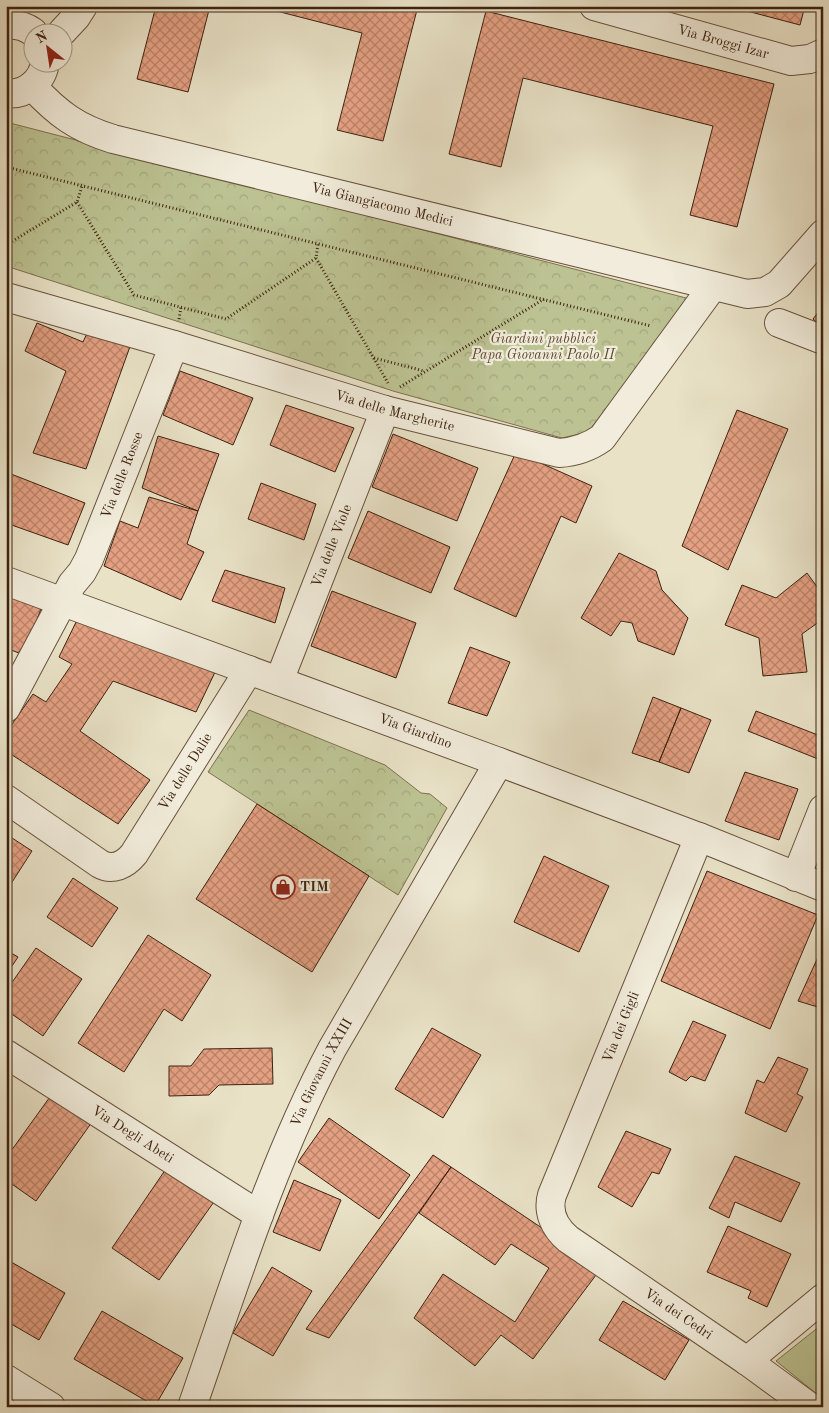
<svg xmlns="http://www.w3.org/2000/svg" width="829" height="1413" font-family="'Old Standard TT',serif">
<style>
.grass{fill:#bcc292;stroke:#7d7250}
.park{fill:url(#park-crowns);stroke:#7d7250}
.building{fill:url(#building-cross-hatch);stroke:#3e220f}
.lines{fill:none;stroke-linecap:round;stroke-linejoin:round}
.minor-casing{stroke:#69523d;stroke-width:30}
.path{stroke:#3e220f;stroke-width:3;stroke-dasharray:1 2.5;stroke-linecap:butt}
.minor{stroke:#f1ecdb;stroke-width:28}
.labels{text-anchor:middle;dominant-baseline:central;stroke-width:4.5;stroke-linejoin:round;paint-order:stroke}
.street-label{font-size:14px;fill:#3e220f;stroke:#f1ecdb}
.park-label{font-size:14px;font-style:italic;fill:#5e4a30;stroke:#f1ecdb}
.poi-label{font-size:14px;font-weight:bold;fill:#3e220f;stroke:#f1ecdb;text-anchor:start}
</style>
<defs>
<pattern id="park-crowns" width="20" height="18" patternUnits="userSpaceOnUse" patternTransform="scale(1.25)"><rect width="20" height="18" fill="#bcc292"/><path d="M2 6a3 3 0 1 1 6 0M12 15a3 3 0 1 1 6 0" fill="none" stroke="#a3a67d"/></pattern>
<pattern id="building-cross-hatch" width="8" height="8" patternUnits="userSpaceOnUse" patternTransform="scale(1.25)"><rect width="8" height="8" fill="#e4a082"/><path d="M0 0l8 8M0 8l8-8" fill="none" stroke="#ba8269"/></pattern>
</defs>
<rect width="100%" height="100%" fill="#e9e2c7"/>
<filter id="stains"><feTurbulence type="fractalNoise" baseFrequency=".004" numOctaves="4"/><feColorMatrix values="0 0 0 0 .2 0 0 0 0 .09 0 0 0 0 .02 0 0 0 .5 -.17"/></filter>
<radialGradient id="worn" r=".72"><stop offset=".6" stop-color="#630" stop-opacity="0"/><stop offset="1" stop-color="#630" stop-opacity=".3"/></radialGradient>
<path class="grass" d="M820 1326 823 1328V1352L820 1354 823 1357V1399L776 1361Z"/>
<path class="park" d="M6 122 690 299 588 432 562 438 393 391 6 266Z
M249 710 385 765 421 793 430 794 447 808 398 895 208 772Z"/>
<path class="building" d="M156 6H210L188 92 137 79Z
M257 6H418L383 141 337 130 362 33Z
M728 6H805L800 25Z
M486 11 774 84 737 227 690 215 713 126 523 78 501 167 449 154Z
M823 306V328L813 319Z
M37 323 83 342 89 329 132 341 86 469 33 453 66 371 25 351Z
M180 371 253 398 233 445 163 415Z
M286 405 354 428 335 472 270 445Z
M737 410 788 429 728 570 682 546Z
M393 434 478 468 457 521 372 487Z
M158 436 219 454 198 511 142 488Z
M516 452 592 486 576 523 561 516 516 617 454 589Z
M6 472 85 503 68 545 6 523Z
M261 483 316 504 304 540 248 519Z
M149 497 198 511 187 544 204 552 181 600 104 566 120 521 138 528Z
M368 511 450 547 431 593 348 558Z
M619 553 656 571 662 590 688 618 674 655 638 641 632 623 621 621 611 636 581 618Z
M225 570 285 588 275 623 212 601Z
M807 573 823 595V619L802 634 807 672 763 676 759 638 725 625 742 585 776 598Z
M332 591 416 623 396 678 311 646Z
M6 592 42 606 24 655 6 648Z
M80 614 218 666 196 712 113 681 80 731 150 780 118 824 6 751V733L33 694 46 702 72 664 59 657Z
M470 647 510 662 487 716 448 703Z
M653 697 681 708 659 762 632 753Z
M681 708 711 720 689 773 659 762Z
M756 711 823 737V761L748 731Z
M745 772 798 789 779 840 725 821Z
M257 804 369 876 312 972 196 899Z
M6 834 32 851 7 890 6 889Z
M544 856 609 886 579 952 514 922Z
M707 871 818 915 770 1029 661 981Z
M73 878 118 908 92 947 47 917Z
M148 935 211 975 182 1021 164 1009 124 1072 78 1043Z
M823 946V1003L821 1008 798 1001Z
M36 948 82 979 43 1036 6 1010V991Z
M6 950 18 957 6 975Z
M693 1021 726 1035 705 1081 691 1076 686 1081 669 1072Z
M432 1028 481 1055 443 1118 395 1089Z
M272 1048 273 1084 219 1085 209 1095 169 1096V1066H191L204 1049Z
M778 1057 808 1069 797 1094 803 1097 786 1132 745 1113 757 1080 764 1083Z
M52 1094 92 1122 36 1201 6 1180V1158Z
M329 1118 410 1175 379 1219 298 1162Z
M626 1131 671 1149 659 1174 652 1172 632 1207 598 1187Z
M433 1155 451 1167 329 1338 306 1329Z
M735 1156 800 1183 781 1222 735 1202 729 1218 709 1208Z
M170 1163 218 1196 159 1280 112 1248Z
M451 1167 597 1265 596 1275 533 1359 501 1335 475 1366 414 1318 443 1274 515 1322 549 1268 511 1244 495 1265 419 1213Z
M294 1180 341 1200 320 1251 273 1232Z
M728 1226 791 1254 767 1307 748 1298 751 1291 707 1272Z
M6 1259 65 1293 39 1340 6 1321Z
M272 1267 312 1291 273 1356 233 1333Z
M623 1301 689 1340 665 1380 599 1340Z
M102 1311 183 1358 155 1406 74 1359Z"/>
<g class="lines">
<g class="minor-casing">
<g id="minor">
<path id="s1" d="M594 6 791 61 810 59 823 53"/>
<path d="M6 25C16 24 25 26 33 32"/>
<path d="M62 32 76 17 83 6"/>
<path id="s2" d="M32 86C58 114 77 128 113 139L747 294 765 292 779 284 823 234"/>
<path d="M6 93C25 96 43 81 45 62"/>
<path id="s3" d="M6 297 174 345 385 410 559 453C575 452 588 448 602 438L713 286"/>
<path d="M779 323 823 340"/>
<path id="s4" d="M6 581 499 762 699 837 823 887"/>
<path id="s5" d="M279 681 385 410"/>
<path id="s6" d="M6 708 72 584 82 572 89 559 174 345"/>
<path id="s7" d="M6 799 100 864C112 871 125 865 134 854L249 670"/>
<path id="s8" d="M699 837 552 1195C547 1212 555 1228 568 1239L747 1361 810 1407"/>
<path d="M796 877 823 809"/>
<path id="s9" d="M6 1054 259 1215"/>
<path d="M747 1361 823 1298"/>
<path d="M6 1379 51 1407"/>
<path id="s10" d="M192 1407C234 1286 272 1162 332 1049L499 762"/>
</g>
</g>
<path class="path" d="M6 167 651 326
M77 202 134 295 226 319 316 258 318 244
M6 245 77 202 82 186
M316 258 388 383
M179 319 181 307
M374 358 424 371
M400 387 544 299"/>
<use href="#minor" class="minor"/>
</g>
<defs>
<g id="shop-ring" transform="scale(1.25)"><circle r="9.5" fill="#f1ecdb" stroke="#8f2418" stroke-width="1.5"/><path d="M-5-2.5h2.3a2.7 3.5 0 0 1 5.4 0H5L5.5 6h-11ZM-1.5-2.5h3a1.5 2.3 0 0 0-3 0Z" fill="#8f2418"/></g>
</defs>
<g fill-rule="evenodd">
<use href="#shop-ring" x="283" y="887"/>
</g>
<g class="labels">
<g class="street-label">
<text stroke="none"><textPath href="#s1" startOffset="134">Via Broggi Izar</textPath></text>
<text stroke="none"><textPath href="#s2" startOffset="375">Via Giangiacomo Medici</textPath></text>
<text stroke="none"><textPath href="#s3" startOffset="405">Via delle Margherite</textPath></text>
<text stroke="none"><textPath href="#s6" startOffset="261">Via delle Rosse</textPath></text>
<text stroke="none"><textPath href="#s5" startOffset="145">Via delle Viole</textPath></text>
<text stroke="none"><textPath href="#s4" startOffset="436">Via Giardino</textPath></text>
<text stroke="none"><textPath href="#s7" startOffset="250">Via delle Dalie</textPath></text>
<text transform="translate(621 1027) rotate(-68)">Via dei Gigli</text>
<text stroke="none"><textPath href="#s10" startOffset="359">Via Giovanni XXIII</textPath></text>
<text stroke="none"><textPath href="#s9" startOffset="150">Via Degli Abeti</textPath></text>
<text stroke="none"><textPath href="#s8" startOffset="570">Via dei Cedri</textPath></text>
</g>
<g class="park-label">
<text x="543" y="339">Giardini pubblici<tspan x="543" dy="16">Papa Giovanni Paolo II</tspan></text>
</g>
<g class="poi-label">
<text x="300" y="887">TIM</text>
</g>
</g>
<rect width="829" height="1413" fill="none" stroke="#e9e2c7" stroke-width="25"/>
<rect x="8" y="8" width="814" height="1398" fill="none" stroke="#3e220f" stroke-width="2.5"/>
<rect x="12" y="12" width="804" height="1388" fill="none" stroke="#3e220f"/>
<g transform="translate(48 48) rotate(330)"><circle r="24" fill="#f1ecdb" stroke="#a99b89"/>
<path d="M0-4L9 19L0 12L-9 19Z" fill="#8f2418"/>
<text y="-8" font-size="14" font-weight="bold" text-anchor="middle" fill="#3e220f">N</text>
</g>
<rect width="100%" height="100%" filter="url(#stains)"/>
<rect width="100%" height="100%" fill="url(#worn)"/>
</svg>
